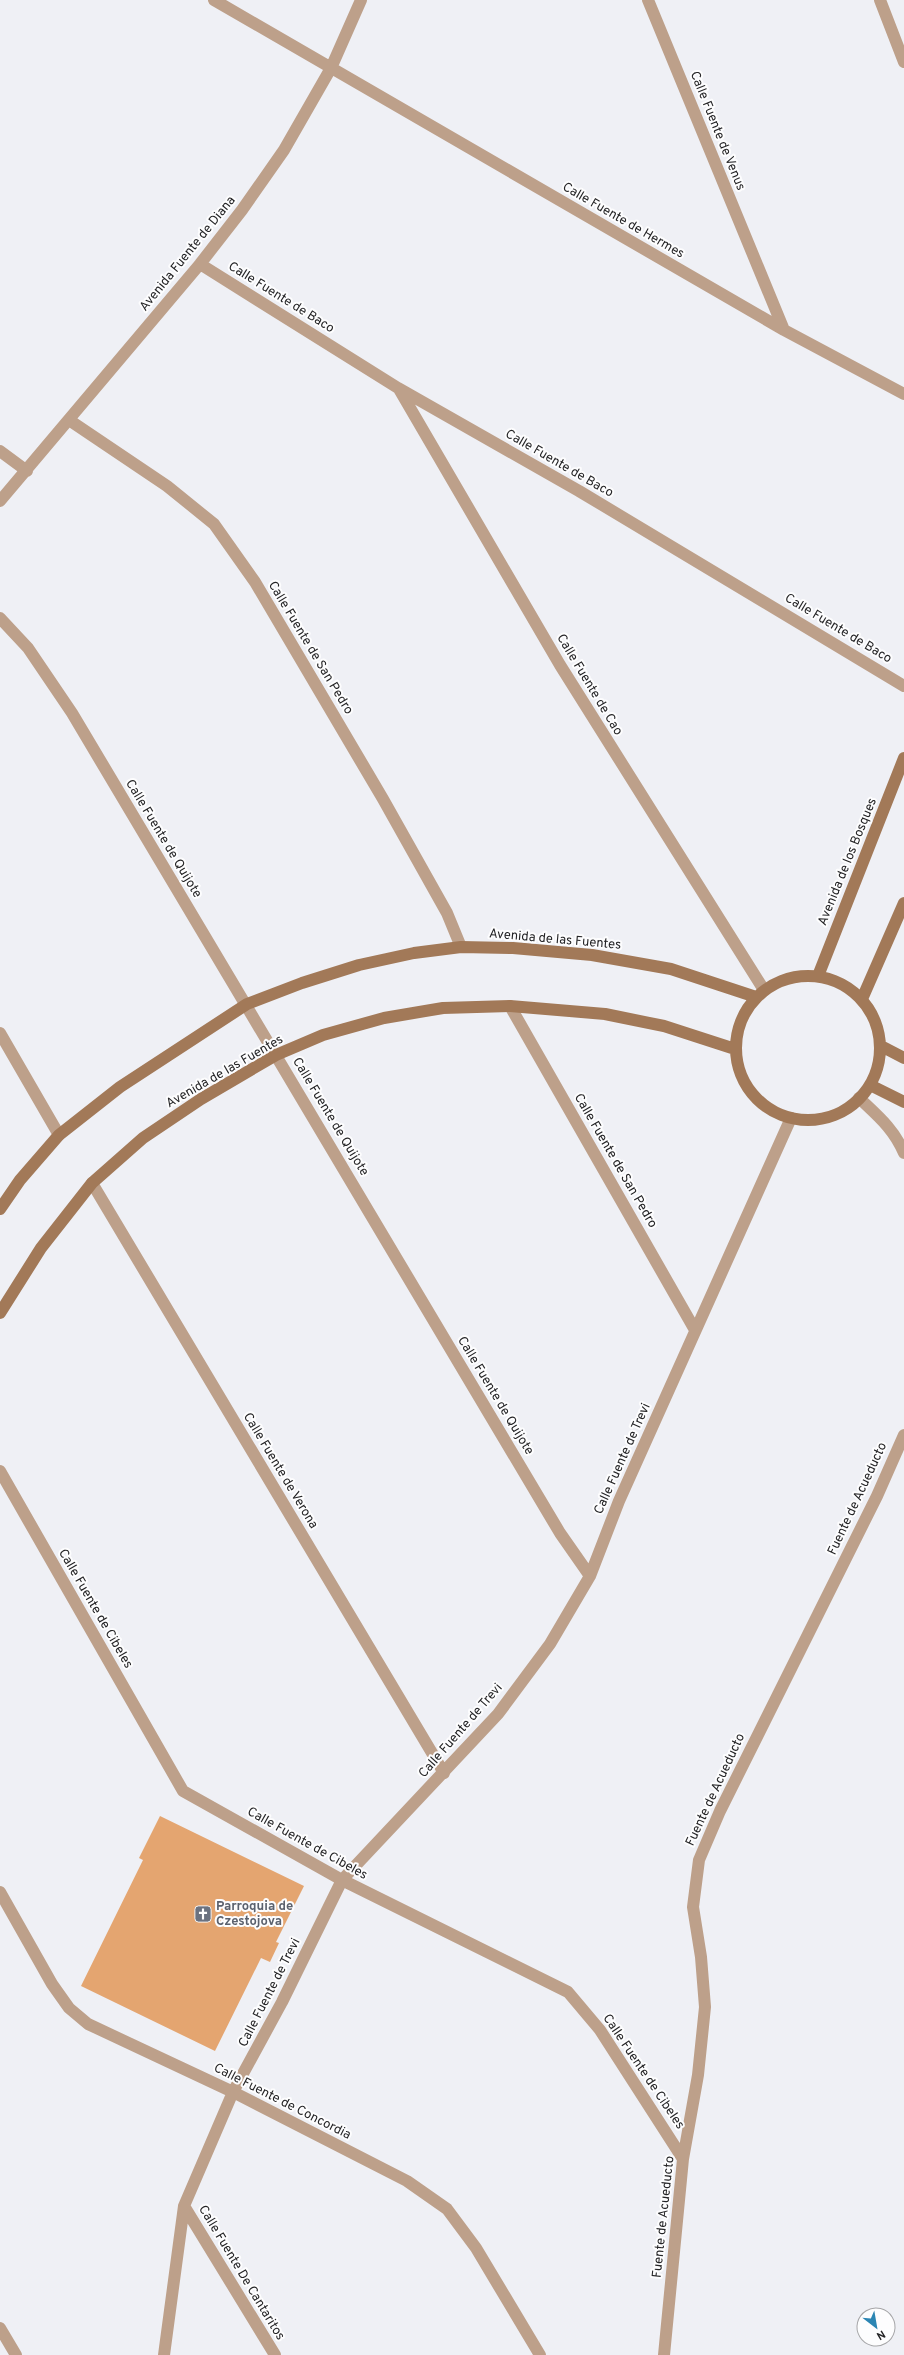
<svg xmlns="http://www.w3.org/2000/svg" width="904" height="2355" font-family="Overpass,sans-serif">
<style>
.building{fill:#e4a570}
.lines{fill:none;stroke-linecap:round;stroke-linejoin:round}
.street{stroke:#bda08a;stroke-width:12}
.secondary{stroke:#a27958;stroke-width:12}
.labels{text-anchor:middle;dominant-baseline:central;stroke-width:4;stroke-linejoin:round;paint-order:stroke}
.street-label{font-size:13px;fill:#242426;stroke:#fdfdfe}
.worship-label{font-size:13px;font-weight:bold;fill:#5b616d;stroke:#fdfdfe;text-anchor:start}
</style>
<rect width="100%" height="100%" fill="#eff0f5"/>
<path class="building" d="M160 1816 304 1886 276 1942 279 1943 270 1962 261 1958 215 2051 81 1986 143 1860 139 1858Z"/>
<g class="lines">
<path class="street" d="M214 0 784 330 904 394
M648 0 784 330
M880 0 904 62
M200 264 398 388 579 491 904 686
M399 389 560 665 764 990
M69 420 167 486 214 524 255 582 383 799 447 913 461 947
M0 451 27 471
M0 501 200 264 242 210 284 150 331 68 361 0
M0 618 28 648 72 713 560 1533 590 1576
M510 1006 695 1330
M0 1033 59 1135
M859 1098C878 1116 894 1129 904 1153
M92 1183 444 1773
M0 1471 183 1791 342 1880 568 1992 600 2030 683 2159
M0 1892 52 1984 69 2008 88 2024 233 2092 407 2181 447 2209 476 2248 540 2355
M184 2206 275 2355
M0 2328 16 2355
M164 2355 184 2206 233 2092 282 2002 342 1880 498 1714 550 1644 590 1576 619 1501 791 1118
M664 2355 683 2159 698 2075 705 2007 701 1957 693 1907 699 1860 720 1811 877 1496 904 1435"/>
<path class="secondary" d="M736 1048a72 72 0 1 1 144 0a72 72 0 1 1-144 0Z
M818 976 904 758
M862 999 904 903
M881 1046 904 1058
M870 1085 904 1102
M0 1209 20 1180 59 1135 120 1087 247 1004 302 983 359 965 414 953 461 947 513 948 592 955 671 969 756 997
M0 1313 41 1248 92 1183 143 1138 201 1099 276 1055 323 1035 384 1018 443 1008 510 1006 605 1014 664 1026 735 1049"/>
</g>
<defs>
<g id="church-square" transform="scale(0.9)"><rect x="-9" y="-9" width="18" height="18" rx="4" fill="#6b7280" stroke="#fdfdfe"/><path d="M-1.2-6h2.4v3.5h3.3v2.4h-3.3V6h-2.4V-.1h-3.3v-2.4h3.3Z" fill="#fff"/></g>
</defs>
<g fill-rule="evenodd">
<use href="#church-square" x="203" y="1914"/>
</g>
<g class="labels">
<g class="street-label">
<text transform="translate(717 131) rotate(68)">Calle Fuente de Venus</text>
<text transform="translate(623 221) rotate(30)">Calle Fuente de Hermes</text>
<text transform="translate(188 254) rotate(-51)">Avenida Fuente de Diana</text>
<text transform="translate(281 298) rotate(32)">Calle Fuente de Baco</text>
<text transform="translate(559 464) rotate(30)">Calle Fuente de Baco</text>
<text transform="translate(838 629) rotate(31)">Calle Fuente de Baco</text>
<text transform="translate(310 648) rotate(59)">Calle Fuente de San Pedro</text>
<text transform="translate(589 685) rotate(59)">Calle Fuente de Cao</text>
<text transform="translate(163 839) rotate(59)">Calle Fuente de Quijote</text>
<text transform="translate(848 862) rotate(-68)">Avenida de los Bosques</text>
<text transform="translate(555 940) rotate(5)">Avenida de las Fuentes</text>
<text transform="translate(225 1072) rotate(-30)">Avenida de las Fuentes</text>
<text transform="translate(330 1117) rotate(59)">Calle Fuente de Quijote</text>
<text transform="translate(615 1161) rotate(60)">Calle Fuente de San Pedro</text>
<text transform="translate(495 1396) rotate(59)">Calle Fuente de Quijote</text>
<text transform="translate(623 1459) rotate(-66)">Calle Fuente de Trevi</text>
<text transform="translate(280 1471) rotate(59)">Calle Fuente de Verona</text>
<text transform="translate(858 1499) rotate(-65)">Fuente de Acueducto</text>
<text transform="translate(95 1609) rotate(60)">Calle Fuente de Cibeles</text>
<text transform="translate(461 1731) rotate(-49)">Calle Fuente de Trevi</text>
<text transform="translate(716 1790) rotate(-65)">Fuente de Acueducto</text>
<text transform="translate(307 1844) rotate(29)">Calle Fuente de Cibeles</text>
<text transform="translate(270 1993) rotate(-63)">Calle Fuente de Trevi</text>
<text transform="translate(643 2072) rotate(56)">Calle Fuente de Cibeles</text>
<text transform="translate(282 2102) rotate(27)">Calle Fuente de Concordia</text>
<text transform="translate(664 2217) rotate(-84)">Fuente de Acueducto</text>
<text transform="translate(241 2273) rotate(59)">Calle Fuente De Cantaritos</text>
</g>
<g class="worship-label">
<text x="216" y="1907">Parroquia de<tspan x="216" dy="15">Czestojova</tspan></text>
</g>
</g>
<g transform="translate(876 2327) rotate(149)"><circle r="19" fill="#fdfdfe" stroke="#a6a6a8"/>
<path d="M0-3L7 15L0 10L-7 15Z" fill="#2b85b3"/>
<text y="-6" font-size="11" font-weight="bold" text-anchor="middle" fill="#242426">N</text>
</g>
</svg>
